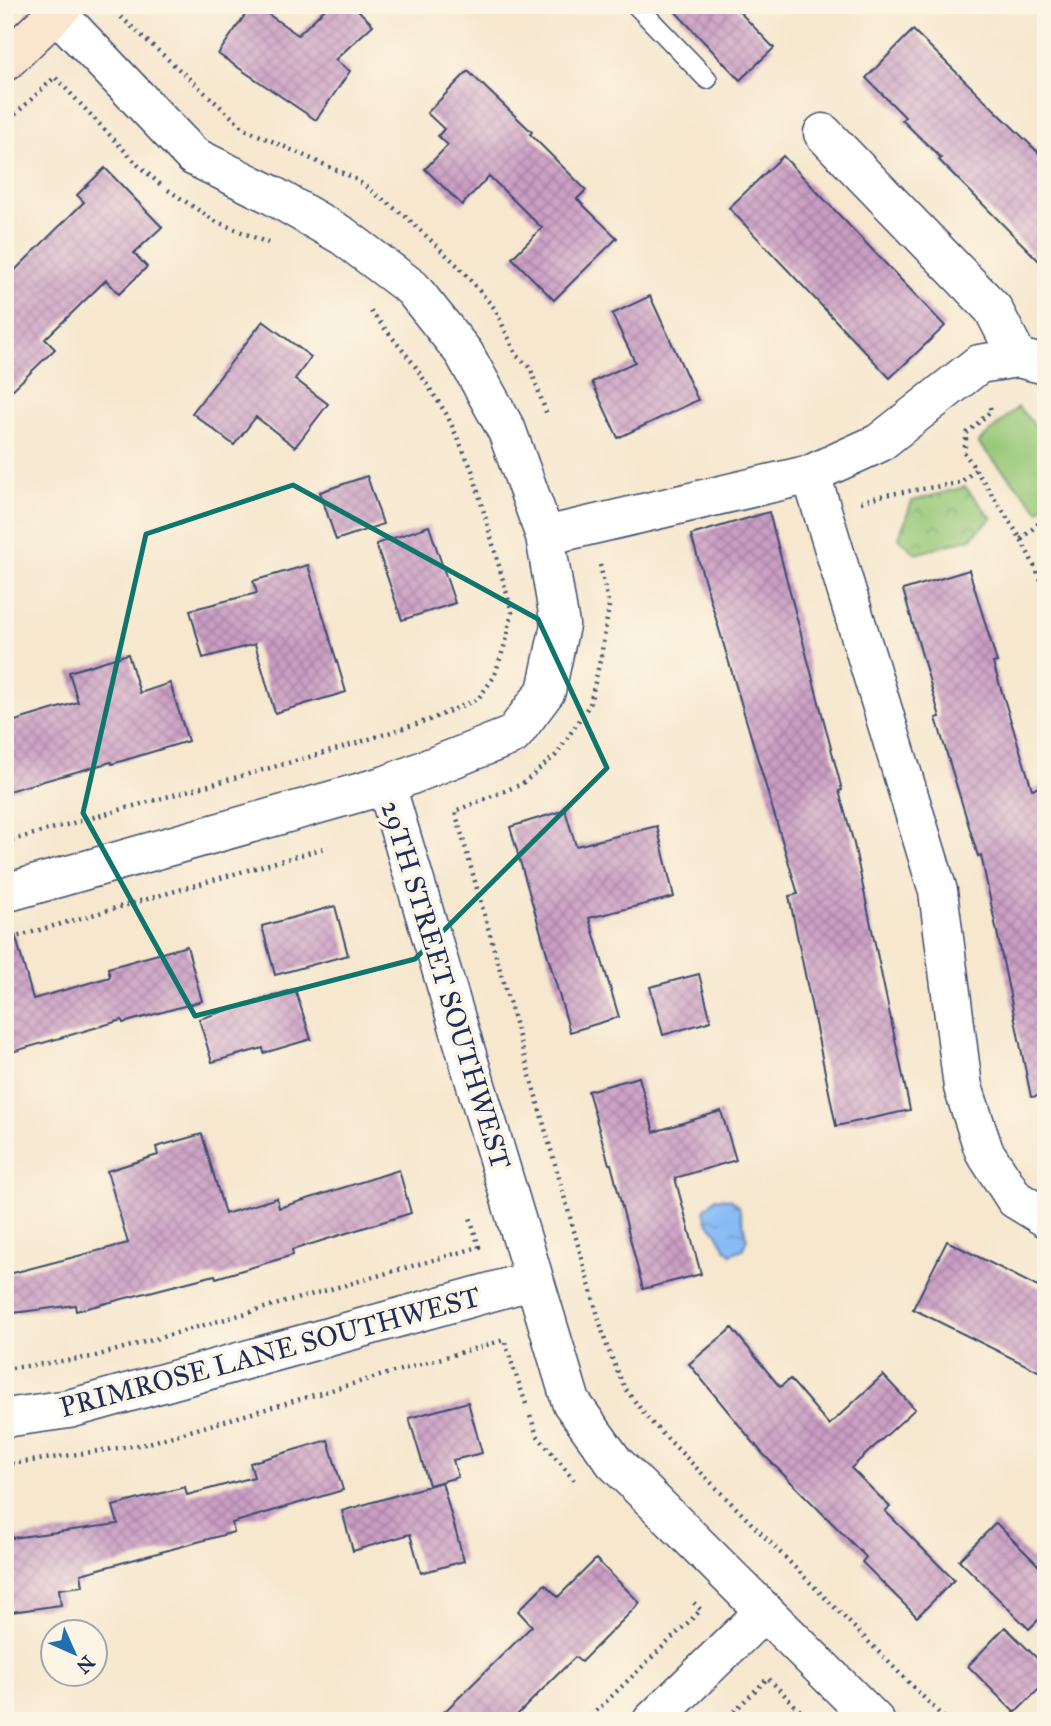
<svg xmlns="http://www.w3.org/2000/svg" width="1051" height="1726" font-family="'IM FELL Great Primer',serif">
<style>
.park{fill:url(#park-crowns);stroke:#5a7c6c;stroke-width:2}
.pitch{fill:#98c979;stroke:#5a7c6c;stroke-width:2}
.water{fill:url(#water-ripples);stroke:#5275aa;stroke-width:2}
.building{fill:url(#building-cross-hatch)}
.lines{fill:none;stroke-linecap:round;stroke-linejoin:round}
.lane-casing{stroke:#3c4b6f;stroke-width:22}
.street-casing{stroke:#3c4b6f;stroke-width:41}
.secondary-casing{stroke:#3c4b6f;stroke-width:41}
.path{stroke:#3c4b6f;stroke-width:4.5;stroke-dasharray:2 5;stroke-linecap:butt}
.lane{stroke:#fff;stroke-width:19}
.street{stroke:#fff;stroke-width:38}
.secondary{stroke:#fce5cf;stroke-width:38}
.marked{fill:none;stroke:#0f766e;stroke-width:5;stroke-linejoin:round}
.labels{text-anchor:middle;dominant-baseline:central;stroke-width:7;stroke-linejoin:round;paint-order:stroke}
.street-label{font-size:28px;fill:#1b2f5e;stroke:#fcf5e5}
</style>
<defs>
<pattern id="park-crowns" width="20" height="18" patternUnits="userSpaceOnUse" patternTransform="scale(1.75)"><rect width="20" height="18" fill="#98c979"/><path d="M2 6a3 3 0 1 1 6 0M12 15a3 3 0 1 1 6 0" fill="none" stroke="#7ba466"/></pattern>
<pattern id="water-ripples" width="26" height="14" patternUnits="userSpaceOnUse" patternTransform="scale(1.75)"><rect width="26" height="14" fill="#88bbf5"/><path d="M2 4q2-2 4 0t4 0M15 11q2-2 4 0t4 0" fill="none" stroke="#6e98ca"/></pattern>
<pattern id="building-cross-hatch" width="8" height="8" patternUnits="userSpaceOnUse" patternTransform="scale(1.75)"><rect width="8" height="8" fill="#cb9ec4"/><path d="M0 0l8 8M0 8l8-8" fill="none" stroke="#a481a2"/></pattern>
</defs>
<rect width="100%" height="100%" fill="#fcf5e5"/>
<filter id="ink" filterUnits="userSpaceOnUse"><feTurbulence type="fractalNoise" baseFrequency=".0143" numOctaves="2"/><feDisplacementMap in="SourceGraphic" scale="14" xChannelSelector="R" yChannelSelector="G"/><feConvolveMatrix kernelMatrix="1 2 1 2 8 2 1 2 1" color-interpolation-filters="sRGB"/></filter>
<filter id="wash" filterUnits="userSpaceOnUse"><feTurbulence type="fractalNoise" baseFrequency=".00686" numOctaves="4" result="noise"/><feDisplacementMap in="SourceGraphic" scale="28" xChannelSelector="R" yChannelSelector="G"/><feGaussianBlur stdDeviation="1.57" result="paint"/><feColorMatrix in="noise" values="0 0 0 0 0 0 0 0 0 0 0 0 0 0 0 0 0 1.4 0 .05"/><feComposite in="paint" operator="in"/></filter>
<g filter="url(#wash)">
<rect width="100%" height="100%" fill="#f6e7ce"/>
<path class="park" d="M965 487 992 518 971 538 916 554 899 538 912 501Z"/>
<path class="pitch" d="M1018 407 1046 438V504L1039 510 978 443Z"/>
<path class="water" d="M716 1198 731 1199 739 1207 747 1238 743 1249 731 1254C723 1247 723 1243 718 1235 712 1223 707 1228 704 1210Z"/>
<g id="blocks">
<path class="building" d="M252 5H255L298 35 329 5H353L373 25 335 60 350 71 316 120 218 54Z
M669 5H733L774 48 740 80Z
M913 30 1046 160V268L939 160 941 158 902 120 905 117 866 78Z
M468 71 532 132 530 134 586 190 577 199 617 238 554 300 512 258 542 228 489 176 462 205 425 169 448 145 438 136 444 129 427 113Z
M783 156 945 326 890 378 729 208Z
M105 168 162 227 134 253 147 267 119 294 106 280 45 339 55 349 5 397V280L84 202 77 195Z
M650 296 698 400 618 438 592 382 635 362 612 314Z
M263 321 311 357 295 379 328 404 295 447 256 417 234 445 192 413Z
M367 476 383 524 336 540 320 492Z
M769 512 842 790 839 791 854 844 910 1110 836 1126 789 896 798 894 691 535Z
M429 526 455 603 402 620 376 544Z
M308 565 346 692 275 713 255 644 203 658 190 610 257 593 253 581Z
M969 570 997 662 993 663 1032 789 1046 785V1095L1031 1097 981 855 978 856 936 718 940 717 903 590Z
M128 654 140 693 170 683 188 741 112 764 111 762 5 792V724L78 702 69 672Z
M565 810 576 846 657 826 674 897 589 918 619 1017 570 1032 510 827Z
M335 906 348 955 275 975 262 926Z
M15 934 33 999 110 977 108 968 187 946 202 1001 123 1023 122 1020 5 1054V936Z
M699 974 711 1021 663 1035 650 987Z
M295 989 311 1039 264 1053 263 1048 212 1062 199 1019Z
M639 1077 654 1132 721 1111 736 1160 675 1178 701 1274 643 1289 611 1164H609L588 1091Z
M202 1134 225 1214 277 1198 279 1208 399 1170 411 1213 292 1250 293 1255 216 1278 215 1275 76 1311 75 1305 5 1314V1275L128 1243 107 1171 158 1155 156 1147Z
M947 1241 1046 1291V1375L913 1309Z
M732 1328 780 1387 790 1379 829 1425 883 1375 915 1409 851 1468 890 1507 885 1511 954 1580 917 1617 862 1562 866 1557 762 1453 689 1364Z
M468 1402 482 1453 453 1460 458 1477 429 1485 409 1418Z
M328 1440 343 1490 232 1523 234 1532 81 1574 83 1586 59 1589 61 1605 11 1612 8 1593H5V1539L118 1524 113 1506 185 1487 187 1495 254 1477 250 1463Z
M442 1482 464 1561 421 1573 410 1534 353 1551 342 1511Z
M996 1523 1046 1573V1612L1029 1629 959 1560Z
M596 1559 640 1603 581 1662 575 1657 511 1721H435L532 1626 518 1611 545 1584 558 1597Z
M1005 1627 1046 1667V1682L1015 1713 968 1666Z"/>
</g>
</g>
<g filter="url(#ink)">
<use href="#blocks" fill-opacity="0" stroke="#3c4b6f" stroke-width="2"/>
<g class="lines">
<g class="lane-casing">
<path id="lane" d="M636 5 707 79"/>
</g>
<g class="street-casing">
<path id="street" d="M56 12 193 156 270 194 343 236 412 288 464 353 507 431 545 536 560 625 546 691 513 735 386 785 571 1402 614 1462 875 1721
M823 133 993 309 1018 358
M811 474 938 891 963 1087 984 1151 1015 1199 1046 1218
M545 536 811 474 879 443 979 364 1018 358 1046 365
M5 893 386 785
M5 1418 69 1409 534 1280
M652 1721 764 1612"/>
</g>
<g class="secondary-casing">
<path id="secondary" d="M5 62 64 5"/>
</g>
<path class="path" d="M121 17 245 129 354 178 405 216 458 266 495 309 517 356 530 367 547 415
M5 124 55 77 138 165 161 185
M168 190 215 221 268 243
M990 407 991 411 967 433 964 452 1021 539 1046 590
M861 502 884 495 960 483 975 470
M1021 539 1046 517
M600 565 609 606 601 656 590 704 556 755 522 784 455 811 606 1344 624 1387 649 1420 947 1721
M5 842 338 749 429 720 478 699 494 677 506 641 512 612 472 470 447 415 413 363 369 309
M5 940 328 847
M5 1369 92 1357 479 1247 470 1217
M530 1416 537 1435 574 1480
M5 1465 145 1444 504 1340 526 1404
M586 1721 701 1610 693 1602
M724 1721 768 1678 810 1721"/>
<use href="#lane" class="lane"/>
<use href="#street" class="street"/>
<use href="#secondary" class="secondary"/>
</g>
</g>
<path class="marked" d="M293 485 538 619 607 768 415 959 195 1016 83 813 146 534Z"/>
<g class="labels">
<g class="street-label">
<text transform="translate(446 985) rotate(73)">29TH STREET SOUTHWEST</text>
<text transform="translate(270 1352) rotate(-15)">PRIMROSE LANE SOUTHWEST</text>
</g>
</g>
<rect width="1051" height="1726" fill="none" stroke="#fcf5e5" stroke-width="28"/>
<g transform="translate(74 1653) rotate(135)"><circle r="33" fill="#fcf5e5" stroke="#a2a6af" stroke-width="2"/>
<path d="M0-5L12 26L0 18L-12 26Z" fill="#1f6fb2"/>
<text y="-10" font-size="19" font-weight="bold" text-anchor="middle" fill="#1b2f5e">N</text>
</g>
</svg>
